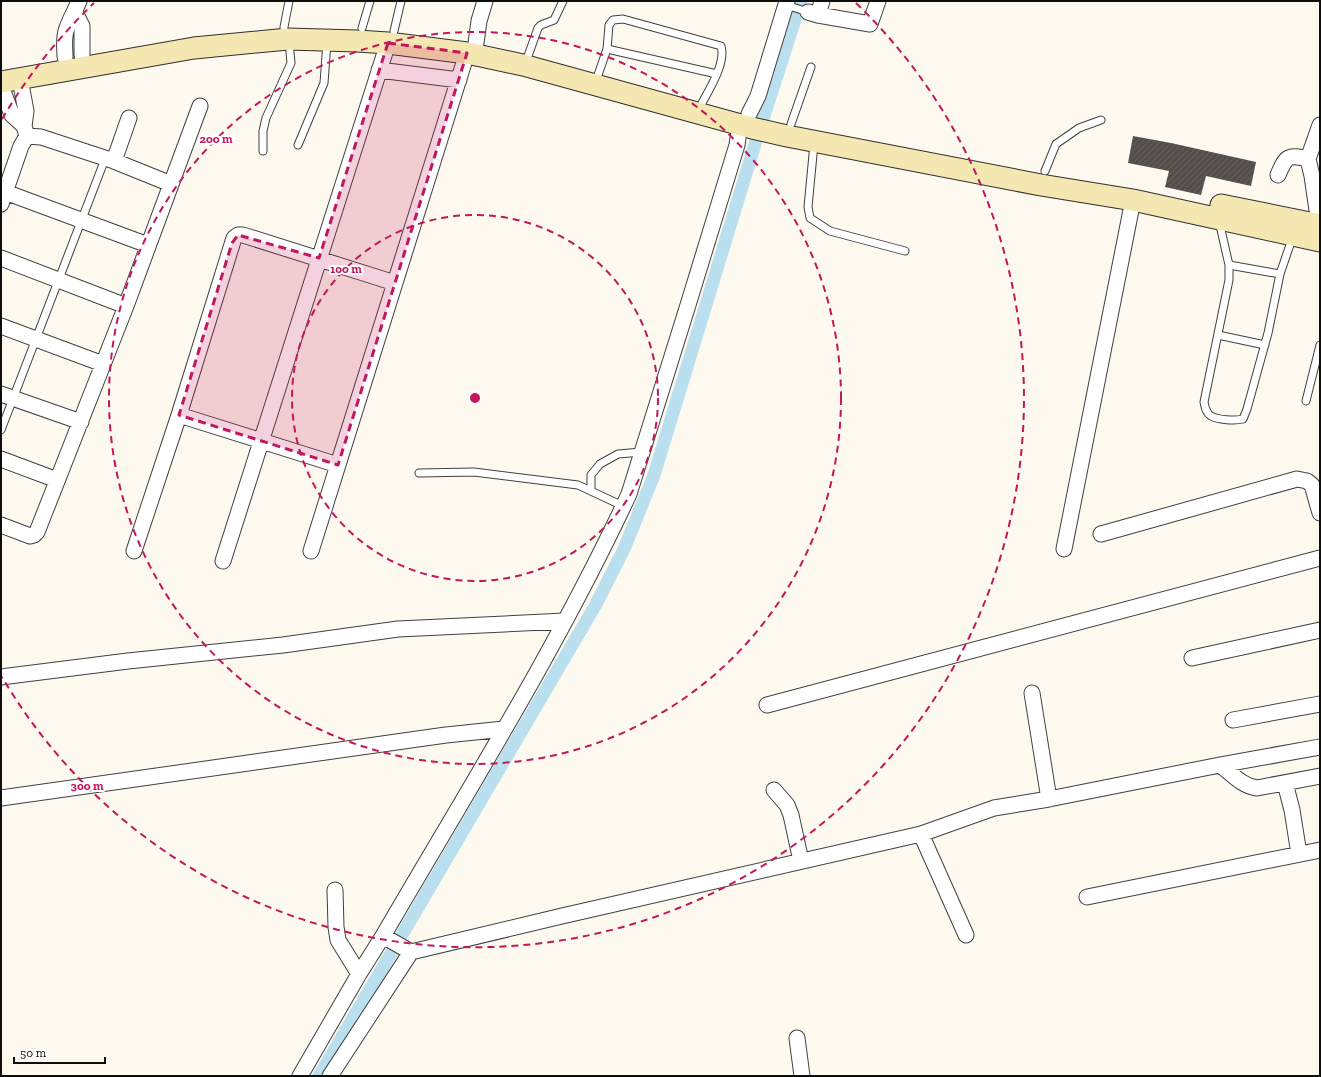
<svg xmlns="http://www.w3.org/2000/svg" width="1321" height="1077" font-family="'Zilla Slab',serif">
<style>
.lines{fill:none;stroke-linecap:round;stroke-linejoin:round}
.canal{stroke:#badfee;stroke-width:13}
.building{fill:url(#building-hatch)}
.lane-casing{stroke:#404040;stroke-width:9}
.street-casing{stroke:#404040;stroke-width:17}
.secondary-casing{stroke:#2f2f2f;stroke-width:23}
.lane{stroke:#fff;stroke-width:7}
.street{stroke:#fff;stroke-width:15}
.secondary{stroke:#f5e7b2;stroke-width:21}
.marked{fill:#c2185b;fill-opacity:0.2;stroke:#c2185b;stroke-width:3;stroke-dasharray:8 5;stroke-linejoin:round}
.ring{fill:none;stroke:#c2185b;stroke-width:2;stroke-dasharray:7 5}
.centre{fill:#c2185b;stroke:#fff;stroke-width:2}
.ring-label{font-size:12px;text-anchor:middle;font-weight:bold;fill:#c2185b;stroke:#fff;stroke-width:4;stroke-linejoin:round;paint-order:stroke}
</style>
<defs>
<pattern id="building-hatch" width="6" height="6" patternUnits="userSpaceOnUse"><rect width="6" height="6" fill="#544d4b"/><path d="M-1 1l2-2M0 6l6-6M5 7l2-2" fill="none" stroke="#686260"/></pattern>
</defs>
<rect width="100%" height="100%" fill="#fdf9ef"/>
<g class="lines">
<path class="canal" d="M319 1076 595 606 624 549 654 475 755 144 801 1"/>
</g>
<path class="building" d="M1133 136 1171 143 1256 162 1251 186 1206 176 1201 195 1165 187 1169 171 1128 163Z"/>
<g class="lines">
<g class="lane-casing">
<path id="lane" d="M786 5 808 12
M284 27 289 1
M362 28 370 1
M394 31 401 1
M607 49 717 74
M528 56 538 28 541 25 554 20 563 1
M598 75 607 49 609 25 613 20 623 19 721 46C726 63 710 88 702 103
M791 124 811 67
M814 144 808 207 810 218 830 231 905 251
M298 145 324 83 327 42
M263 151V131L266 118 291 63 289 41
M1045 171 1056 144 1079 128 1101 120
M1219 221 1229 265V280L1204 402C1205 407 1206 413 1211 416 1218 420 1235 421 1243 419L1247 409 1268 333 1280 274 1293 236
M1229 265 1280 274
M1218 335 1265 345
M1306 401 1320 345
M1 430 105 159
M419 473 474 472 578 485 623 506
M591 490V475L600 464 618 454 642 452"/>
</g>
<g class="street-casing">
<path id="street" d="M75 12 82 26V55
M808 12 818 15 822 1
M818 15 870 24 878 1
M476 43 479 21 485 1
M65 57C65 48 63 37 67 28 70 19 75 11 79 1
M379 70 459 80
M20 79 26 111 24 126 27 136
M1 86 12 115 24 126
M749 114 758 96 787 1
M1308 159 1320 125
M114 161 129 118
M1278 175C1286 156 1288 154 1308 159L1312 176 1318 217V224
M5 192 148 245
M1 204 21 146 27 136 41 137 114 161 171 184
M1 258 126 306
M1 326 103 364
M1 394 81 422
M179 415 338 465
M1 459 57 480
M1 525 30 536 34 535 37 532 126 306 200 106
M1101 534 1297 479 1307 481 1312 485 1320 513
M1064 549 1133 200
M134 551 179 415 234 238 238 235H243L395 283
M311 551 467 53
M223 561 388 43
M1192 658 1320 630
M1 677 128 661 283 645 398 629 565 621
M1032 693 1049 799
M767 705 1320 558
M1233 720 1320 704
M1220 765C1232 774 1242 786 1257 788L1320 776
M1285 783 1292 810 1299 854
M774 790 787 805 791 815 801 861
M1 798 446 735 504 729
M921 834 966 935
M335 890 336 927 338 940 359 974
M1087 897 1320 850
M383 936 411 952 562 916 921 834 994 808 1049 799 1220 765 1320 747
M797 1038 802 1076
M300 1076 359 974 383 936C468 790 558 647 629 494L688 305 737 145 740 124
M330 1076 411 952"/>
</g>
<g class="secondary-casing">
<path id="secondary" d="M1 82 194 48 288 39 357 41 388 43 467 53 523 65 752 128 787 136 1041 185 1133 200 1320 241
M1221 205 1320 225"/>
</g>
<use href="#lane" class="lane"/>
<use href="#street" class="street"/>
<use href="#secondary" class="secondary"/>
</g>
<path class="marked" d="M388 43 467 53 338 465 179 415 232 243 238 235 319 258Z"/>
<g class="ring">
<circle cx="475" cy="398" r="183"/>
<circle cx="475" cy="398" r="366"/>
<path d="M2 119A549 549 0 0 1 94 3M856 3A549 549 0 1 1 2 677"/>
</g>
<circle cx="475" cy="398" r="6" class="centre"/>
<g class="ring-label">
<text x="216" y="143">200 m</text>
<text x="346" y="273">100 m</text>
<text x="87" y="790">300 m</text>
</g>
<rect width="1321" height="1077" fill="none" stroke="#0d0d0d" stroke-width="4"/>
<path d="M14 1057v6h91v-6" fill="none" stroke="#0d0d0d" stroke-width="2"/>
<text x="20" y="1057" font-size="12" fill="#0d0d0d" stroke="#ffffff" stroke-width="3" paint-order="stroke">50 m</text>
</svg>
